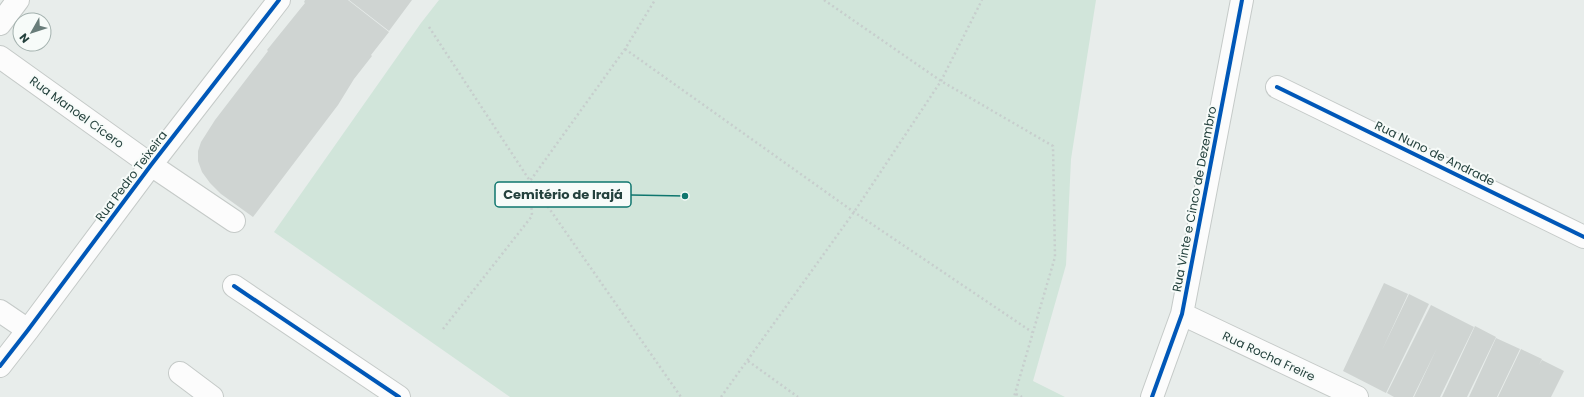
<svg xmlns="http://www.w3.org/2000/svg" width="1584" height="397" font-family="Poppins,sans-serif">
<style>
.green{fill:#d1e5da}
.building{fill:#cfd4d2}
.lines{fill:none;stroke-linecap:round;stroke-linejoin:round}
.minor-casing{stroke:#c5cac8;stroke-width:24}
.path{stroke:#c7cecd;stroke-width:2.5;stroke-dasharray:2 3;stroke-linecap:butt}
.minor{stroke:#fcfcfc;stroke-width:22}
.cycleway-casing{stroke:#f7fbf9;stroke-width:6}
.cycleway{stroke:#0057b8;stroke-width:4}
.labels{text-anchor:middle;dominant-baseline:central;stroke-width:4;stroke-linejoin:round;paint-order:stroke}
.street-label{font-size:12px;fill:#24413d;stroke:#f7fbf9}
.leader{fill:none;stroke:#0f766e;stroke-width:1.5}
.callout-dot{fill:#0f766e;stroke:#f7fbf9;stroke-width:1.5}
.callout{fill:#f7fbf9;stroke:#0f766e;stroke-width:1.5}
.callout-label{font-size:13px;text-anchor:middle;font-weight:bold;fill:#24413d}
</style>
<rect width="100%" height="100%" fill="#e8edeb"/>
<path class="green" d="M439 0H1096L1071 159 1066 265 1033 381 1065 397H510L274 232 421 23Z"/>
<path class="building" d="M305 0H348L389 32 371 55 372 56 354 79 338 105 253 217 221 194 210 183 202 172 198 161V151L201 142 215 120 268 51 267 50 305 3 304 2Z
M349 0H412L389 31Z
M1384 283 1408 294 1382 350 1409 294 1429 304 1386 393 1343 371Z
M1431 305 1474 327 1440 397H1414L1437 348 1413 397H1394L1387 393Z
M1475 326 1496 337 1467 397H1442Z
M1496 338 1520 349 1497 397H1469Z
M1521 349 1542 359 1539 365 1542 360 1564 371 1551 397H1498Z"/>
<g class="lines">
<g class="minor-casing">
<path id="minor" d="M0 24 18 0
M0 57 151 165 234 221
M1277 87 1584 237
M234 286 399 397
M0 311 28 330
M1182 314 1357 397
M0 366 28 330 151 165 279 0
M180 373 212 397
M1152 397 1182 314 1242 0"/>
</g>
<path class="path" d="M824 0 941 81 1053 146 1055 257 1014 397
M429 27 530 181 681 397
M625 49 854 212 1032 332
M443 329 532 216 530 181 625 49 655 0
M748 361 798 397
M1016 394 1022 397
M721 397 854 212 941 81 982 0"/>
<use href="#minor" class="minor"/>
<g class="cycleway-casing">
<path id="cycleway" d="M1277 87 1584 237
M234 286 399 397
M0 366 28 330 151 165 279 0
M1152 397 1182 314 1242 0"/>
</g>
<use href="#cycleway" class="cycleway"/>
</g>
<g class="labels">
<g class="street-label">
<text transform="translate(77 112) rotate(36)">Rua Manoel Cícero</text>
<text transform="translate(1435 153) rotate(26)">Rua Nuno de Andrade</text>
<text transform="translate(131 176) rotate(-53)">Rua Pedro Teixeira</text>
<text transform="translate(1194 199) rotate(-79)">Rua Vinte e Cinco de Dezembro</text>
<text transform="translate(1269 356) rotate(25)">Rua Rocha Freire</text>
</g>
</g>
<path class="leader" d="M685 196L631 195"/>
<circle class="callout-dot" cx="685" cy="196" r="4"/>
<rect class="callout" x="495" y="182" width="136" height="25" rx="4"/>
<g class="callout-label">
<text x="563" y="199">Cemitério de Irajá</text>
</g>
<g transform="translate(32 32) rotate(231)"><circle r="19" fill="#f7fbf9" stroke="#a3b1ae"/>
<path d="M0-3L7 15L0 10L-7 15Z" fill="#697d7a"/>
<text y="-6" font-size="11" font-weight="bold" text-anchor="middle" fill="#24413d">N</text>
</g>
</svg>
